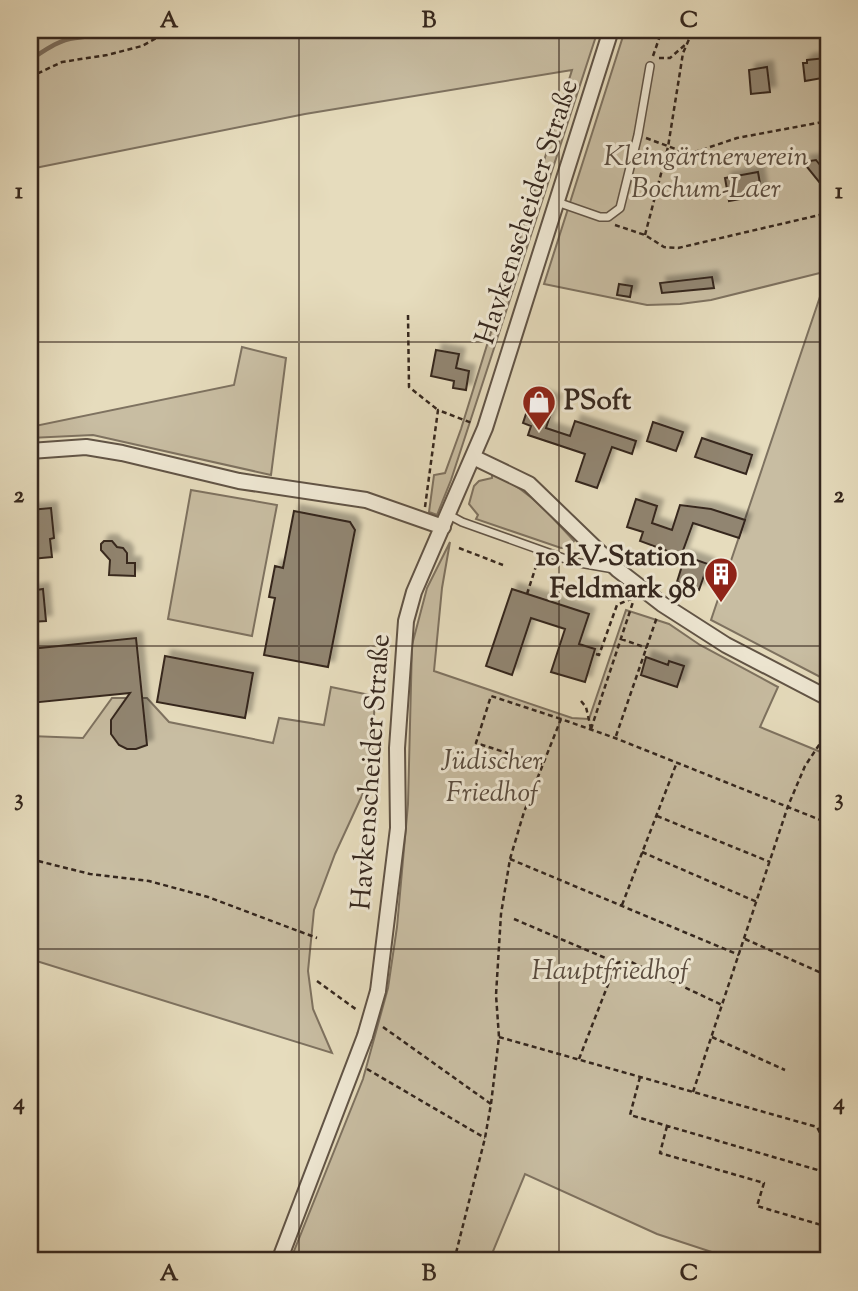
<svg xmlns="http://www.w3.org/2000/svg" width="858" height="1291" font-family="'Sorts Mill Goudy',serif">
<style>
.green{fill:#c8bda2;stroke:#7e7260;stroke-width:2}
.lines{fill:none;stroke-linecap:round;stroke-linejoin:round}
.stream{stroke:#7b6e5d;stroke-width:4.5}
.building{fill:#918571;stroke:#35271e;stroke-width:2;filter:url(#shadow)}
.service-casing{stroke:#615446;stroke-width:10}
.minor-casing{stroke:#615446;stroke-width:18}
.path{stroke:#35271e;stroke-width:2.5;stroke-dasharray:5 3.5;stroke-linecap:butt}
.service{stroke:#efe8d4;stroke-width:7}
.minor{stroke:#efe8d4;stroke-width:14}
.minor-bridge-casing{stroke:#615446;stroke-width:18;stroke-linecap:butt}
.minor-bridge{stroke:#efe8d4;stroke-width:14}
.grid{fill:none;stroke:#35271e;stroke-width:2;stroke-opacity:0.55}
.labels{text-anchor:middle;dominant-baseline:central;stroke-width:6;stroke-linejoin:round;paint-order:stroke}
.park-label{font-size:28px;font-style:italic;fill:#5a4c3f;stroke:#efe8d4}
.street-label{font-size:28px;fill:#35271e;stroke:#efe8d4}
.poi-label{font-size:28px;font-weight:bold;fill:#35271e;stroke:#efe8d4;text-anchor:start}
.neatline{fill:none;stroke:#35271e;stroke-width:2.5}
.grid-label{font-size:23px;text-anchor:middle;font-weight:bold;fill:#35271e}
</style>
<defs>
<filter id="shadow"><feDropShadow dx="6" dy="-6" stdDeviation="2" flood-color="#0004"/></filter>
</defs>
<rect width="100%" height="100%" fill="#e6dcbd"/>
<filter id="stains"><feTurbulence type="fractalNoise" baseFrequency=".00286" numOctaves="4"/><feColorMatrix values="0 0 0 0 .2 0 0 0 0 .09 0 0 0 0 .02 0 0 0 .5 -.17"/></filter>
<radialGradient id="worn" r=".72"><stop offset=".6" stop-color="#630" stop-opacity="0"/><stop offset="1" stop-color="#630" stop-opacity=".3"/></radialGradient>
<path class="green" d="M30 30H598L451 480 437 515 429 512 434 475 445 473 461 429 572 70 305 114 30 169Z
M625 30H828V271L711 300 680 304 647 305 544 284Z
M828 273V681L711 620Z
M242 347 286 358 271 475 93 435 30 438V427L234 385Z
M492 473C532 492 545 510 574 541L569 547 561 548 476 519 478 515 469 504 474 486 479 481 492 478Z
M191 490 277 505 252 636 168 619Z
M450 542 442 588 434 671 572 718 589 719 626 610 669 624 700 645 778 687 760 727 828 755V1261H739L657 1234 525 1174 489 1261H290L363 1079 388 988 397 927 408 804 412 645 427 588Z
M331 687 375 696 371 776 335 854 314 910 308 971 313 1009 332 1053 30 959V736L83 738 112 698H147L169 722 273 743 279 718 324 725Z"/>
<g class="lines">
<path class="stream" d="M30 60C44 51 58 40 75 38 96 35 115 36 136 30"/>
</g>
<path class="building" d="M826 58 828 77 805 81 803 63H807V60Z
M767 67 770 92 751 94 749 70Z
M816 160 828 175V193L803 162Z
M758 172 762 195 729 201 725 178Z
M712 277 714 288 662 293 660 283Z
M619 284 632 286 630 297 617 295Z
M436 350 459 354 456 368 469 371 466 390 453 388 454 381 431 376Z
M533 393 555 401 546 428 570 436 575 421 636 441 632 454 612 447 597 488 576 481 585 454 528 435 531 426 523 423Z
M653 422 683 432 676 451 647 441Z
M702 438 752 455 746 474 695 457Z
M636 499 657 506 652 523 672 530 680 505 711 509 745 520 739 538 693 523 681 556 640 541 643 532 627 527Z
M51 508 54 538 50 539 52 557 31 559 30 510Z
M294 511 350 522 355 530 328 667 264 655 275 598 269 597 275 566 283 568Z
M104 541H112L117 547 123 548 127 553V563H135V576L109 575 110 560 101 550V544Z
M685 556 708 564 699 590 677 582Z
M43 589 46 621 30 622V591Z
M512 589 589 614 579 644 595 649 585 682 551 672 565 629 531 618 512 675 486 666Z
M136 638 147 745 136 749H127L119 745 111 734V720L130 693 30 703V649Z
M165 656 253 673 245 718 157 702Z
M646 657 668 665 669 661 684 666 677 687 641 675Z"/>
<g class="lines">
<g class="service-casing">
<path id="service" d="M557 202 600 217H608L620 208 638 135 650 66
M449 515 462 522 574 562 614 569"/>
</g>
<g class="minor-casing">
<path id="minor" d="M30 451 86 447 122 453 239 481 366 500 443 527
M473 457 529 484 618 570 662 604 726 645 828 698
M378 991 398 828 397 748 406 621 414 592 485 428 611 30
M279 1261 365 1036"/>
</g>
<path class="path" d="M678 30 690 37
M653 56 662 30
M659 58H670L686 44
M30 77 62 62 107 55 142 46 171 30
M646 138 689 154 737 138 828 121
M615 225 645 235 664 247 678 248 828 213
M645 235 668 147 683 53 690 37 703 30
M408 315 409 387 438 410
M425 507 438 410 472 423
M459 548 503 565
M527 594 538 560
M621 639 647 648
M596 654 599 655 617 605 633 598
M581 701 586 707 591 729
M591 729 634 599
M616 736 657 617
M542 764 476 743 491 696 561 719
M657 816 770 862
M642 852 757 902
M30 859 90 874 149 881 208 897 317 938
M510 859 739 955
M622 905 677 762
M514 919 617 963 627 960 722 1005
M745 939 828 976
M317 981 357 1010
M383 1027 491 1104
M499 1037 817 1127 828 1148
M712 1037 785 1070
M579 1059 616 964
M367 1069 485 1138
M640 1077 630 1115 828 1173
M693 1092 788 806 805 766 823 739
M667 1126 660 1153 764 1183 757 1206 828 1227
M454 1261 485 1138 491 1104 499 1037 496 995 501 914 510 859 524 812 561 719 615 738 828 823"/>
<use href="#service" class="service"/>
<use href="#minor" class="minor"/>
<g class="minor-bridge-casing">
<path id="minor-bridge" d="M365 1036 378 991"/>
</g>
<use href="#minor-bridge" class="minor-bridge"/>
</g>
<path class="grid" d="M299 30V1261M559 30V1261M30 342H828M30 646H828M30 949H828"/>
<defs>
<g id="shop-pin" transform="scale(1.75)"><path d="M0 17L-7.5 6A9.5 9.5 0 1 1 7.5 6Z" fill="#8f2418" stroke="#efe8d4"/><path d="M-5-2.5h2.3a2.7 3.5 0 0 1 5.4 0H5L5.5 6h-11ZM-1.5-2.5h3a1.5 2.3 0 0 0-3 0Z" fill="#fff"/></g>
<g id="building-pin" transform="scale(1.75)"><path d="M0 17L-7.5 6A9.5 9.5 0 1 1 7.5 6Z" fill="#8f2418" stroke="#efe8d4"/><path d="M-4-6H4V6H1V3H-1V6H-4ZM-2.5-4.3h1.7v1.8h-1.7ZM.8-4.3h1.7v1.8H.8ZM-2.5-1h1.7V.8h-1.7ZM.8-1h1.7V.8H.8Z" fill="#fff"/></g>
</defs>
<g fill-rule="evenodd">
<use href="#shop-pin" x="539" y="402"/>
<use href="#building-pin" x="721" y="574"/>
</g>
<g class="labels">
<g class="park-label">
<text x="706" y="158">Kleingärtnerverein<tspan x="706" dy="32">Bochum-Laer</tspan></text>
<text x="492" y="762">Jüdischer<tspan x="492" dy="32">Friedhof</tspan></text>
<text x="610" y="972">Hauptfriedhof</text>
</g>
<g class="street-label">
<text transform="translate(528 212) rotate(-72)">Havkenscheider Straße</text>
<text transform="translate(372 772) rotate(-86)">Havkenscheider Straße</text>
</g>
<g class="poi-label">
<text x="564" y="402">PSoft</text>
<text x="696" y="558" text-anchor="end">10 kV-Station<tspan x="696" dy="32">Feldmark 98</tspan></text>
</g>
</g>
<rect width="858" height="1291" fill="none" stroke="#e6dcbd" stroke-width="77"/>
<rect x="38" y="38" width="782" height="1214" class="neatline"/>
<g class="grid-label">
<text x="169" y="27">A</text>
<text x="429" y="27">B</text>
<text x="689" y="27">C</text>
<text x="19" y="198">1</text>
<text x="839" y="198">1</text>
<text x="19" y="502">2</text>
<text x="839" y="502">2</text>
<text x="19" y="805">3</text>
<text x="839" y="805">3</text>
<text x="19" y="1109">4</text>
<text x="839" y="1109">4</text>
<text x="169" y="1280">A</text>
<text x="429" y="1280">B</text>
<text x="689" y="1280">C</text>
</g>
<rect width="100%" height="100%" filter="url(#stains)"/>
<rect width="100%" height="100%" fill="url(#worn)"/>
</svg>
